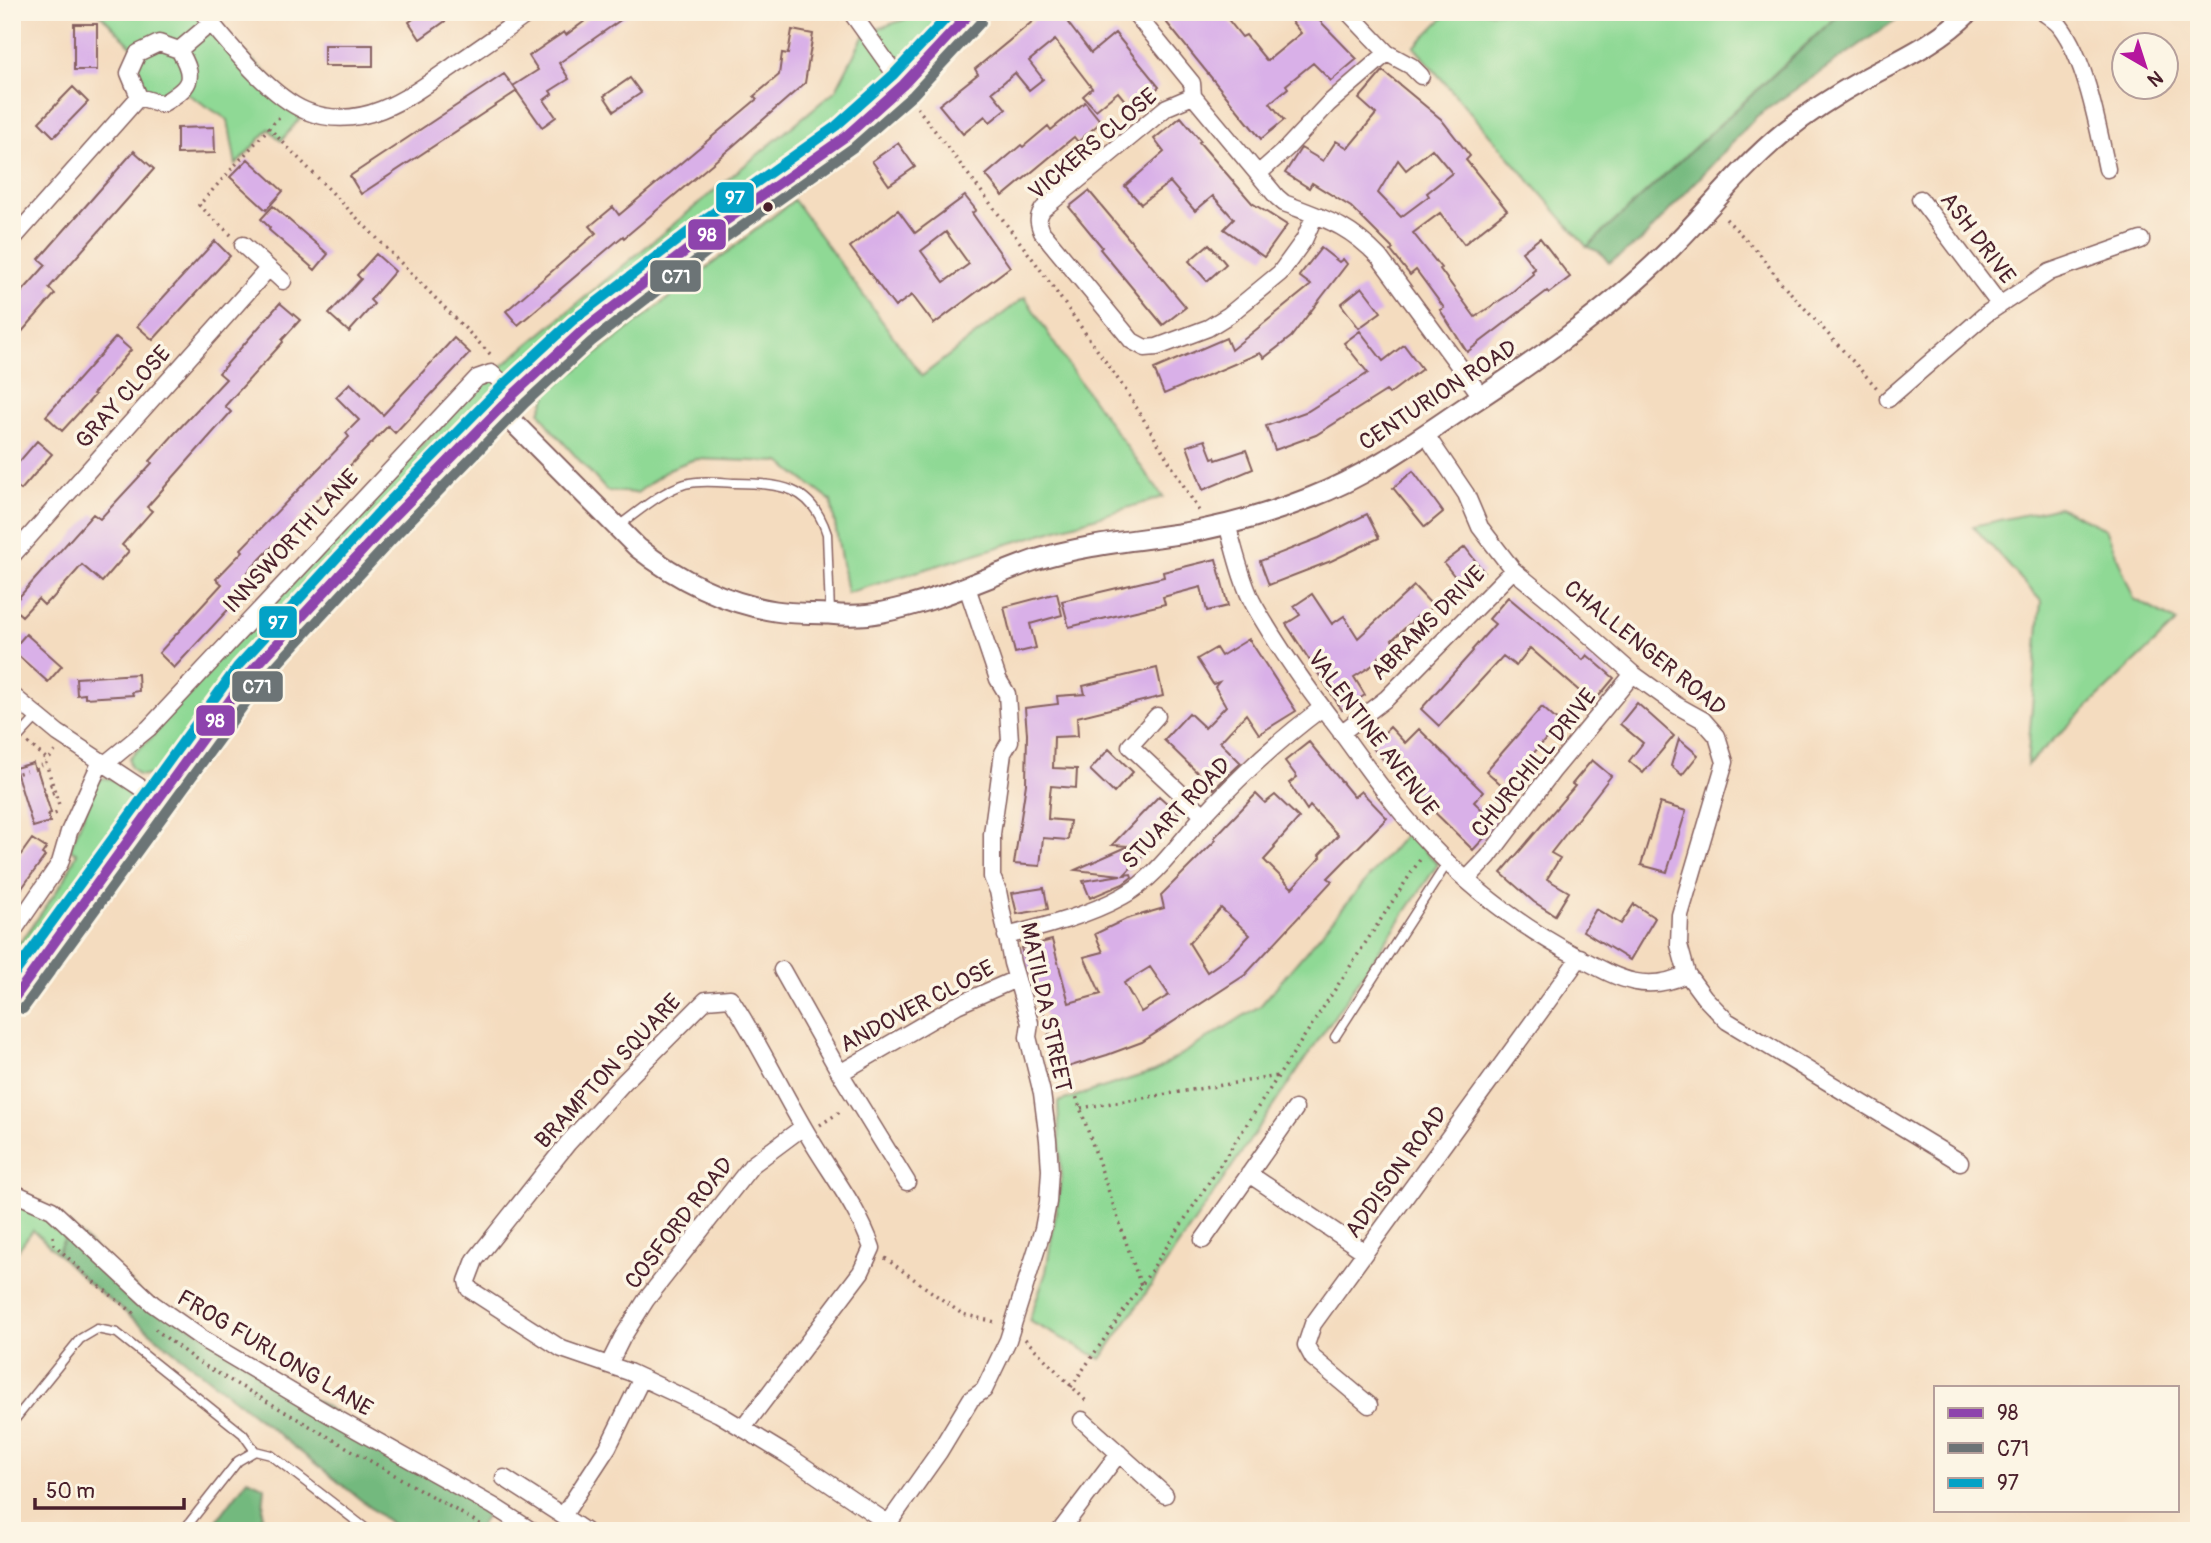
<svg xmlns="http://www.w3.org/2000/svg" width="2211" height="1543" font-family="Pangolin,sans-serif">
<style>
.green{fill:#8fd995;stroke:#6c7c60;stroke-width:2}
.forest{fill:#73b97e;stroke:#5e6c54;stroke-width:2}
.building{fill:#d9b0e8;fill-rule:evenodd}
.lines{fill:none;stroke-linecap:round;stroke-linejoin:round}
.service-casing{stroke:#86615f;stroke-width:11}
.minor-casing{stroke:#86615f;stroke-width:19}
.tertiary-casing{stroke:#86615f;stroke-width:23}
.path{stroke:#86615f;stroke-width:3.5;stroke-dasharray:2 5;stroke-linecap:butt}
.service{stroke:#fff;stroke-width:8}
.minor{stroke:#fff;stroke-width:16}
.tertiary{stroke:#fff;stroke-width:19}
.bus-1-casing{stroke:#fcf5e5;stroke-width:16}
.bus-2-casing{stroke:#fcf5e5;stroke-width:16}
.bus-3-casing{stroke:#fcf5e5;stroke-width:16}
.bus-1{stroke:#8e44ad;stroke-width:10}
.bus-2{stroke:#6c7476;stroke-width:10}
.bus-3{stroke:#04a2c6;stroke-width:10}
.bus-dot{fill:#4a1f2b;stroke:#fcf5e5;stroke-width:2.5}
.labels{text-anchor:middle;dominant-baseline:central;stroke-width:7;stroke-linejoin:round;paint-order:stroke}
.street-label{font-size:23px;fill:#4a1f2b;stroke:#fcf5e5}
.line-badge{stroke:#fcf5e5;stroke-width:2.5}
.badge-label{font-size:19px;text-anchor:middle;font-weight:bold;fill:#fff}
</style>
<rect width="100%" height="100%" fill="#fcf5e5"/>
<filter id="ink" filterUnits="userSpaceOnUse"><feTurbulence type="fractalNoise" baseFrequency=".0143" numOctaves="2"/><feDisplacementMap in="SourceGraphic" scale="14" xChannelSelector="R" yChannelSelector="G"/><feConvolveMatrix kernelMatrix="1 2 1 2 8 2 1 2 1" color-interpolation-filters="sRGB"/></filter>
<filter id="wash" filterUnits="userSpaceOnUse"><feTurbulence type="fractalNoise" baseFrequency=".00686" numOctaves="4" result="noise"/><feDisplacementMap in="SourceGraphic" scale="28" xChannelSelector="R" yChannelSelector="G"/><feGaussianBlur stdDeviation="1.57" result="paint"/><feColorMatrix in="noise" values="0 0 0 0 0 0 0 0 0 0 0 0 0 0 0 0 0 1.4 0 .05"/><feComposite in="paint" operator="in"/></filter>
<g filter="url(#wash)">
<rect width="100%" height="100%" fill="#f4dcbf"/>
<path class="green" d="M98 12H202L306 111 281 141 269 129 236 165 228 120 183 91 162 104 139 97 129 73 138 53Z
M926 12H971L903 85 515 393 170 770 153 776 138 775 130 766 129 758 154 735 149 728 491 373 502 366 836 90 865 33Z
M1449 12H1841L1587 247 1414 47Z
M794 200 922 376 1025 297 1070 368 1163 497 847 593 831 501 780 462 695 459 669 469 637 493 607 491 552 430 540 412 548 392Z
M2059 507 2106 529 2134 599 2177 622 2027 765 2041 601 1973 526Z
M103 778C127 779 134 801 134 821L12 992V943L15 939 21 942 65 879 77 853 70 849 98 780Z
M1407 832 1438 864 1101 1359 1029 1321 1046 1272 1061 1181 1058 1102 1155 1071 1261 1005Z
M12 1192 71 1226 57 1253 33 1230 12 1258Z"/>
<path class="forest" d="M1842 12H1907L1757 116 1641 241 1609 263 1600 252 1587 247Z
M71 1226 153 1304 493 1506 477 1531H400L87 1282 57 1253Z
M248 1479 265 1487 261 1531H209Z"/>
<g id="blocks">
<path class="building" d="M423 12H458L420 39 409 22Z
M597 12H632L559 63 569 79 550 91 552 94 544 100 556 117 542 127 513 86 538 70 529 56 564 32 566 35Z
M1044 12H1082L1068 23 1091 53 1115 33 1159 87 1131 108 1118 92 1096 110 1083 96 1092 88 1055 40 1029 61 1043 79 1029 90 1015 73 992 92 1006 109 990 122 985 116 963 134 939 105 978 74 975 69Z
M1158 12H1222L1242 37 1246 35 1267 61 1301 33 1284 12H1330L1320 21 1357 59 1331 81 1313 63 1286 85 1288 88 1270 103 1284 120 1261 139Z
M74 24H97V70H74Z
M792 30 813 34 805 83 733 146 624 238 623 236 518 325 506 311 596 233 590 226 613 207 619 215 757 99 754 96 779 75 782 53 788 54Z
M324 45H373V66H324Z
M1383 71 1441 119 1470 156 1466 160 1507 210 1464 244 1440 213 1413 233 1441 268 1440 269 1475 317 1511 293 1533 274 1532 271 1535 269 1522 252 1540 238 1570 277 1549 293 1547 291 1467 352 1440 310 1444 308 1416 270 1410 275 1391 251 1393 249 1351 207 1312 183 1309 188 1285 173 1301 148 1323 161 1336 141 1348 148 1376 114 1359 99ZM1432 149 1452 173 1427 193 1429 196 1401 217 1378 193 1398 160 1406 170Z
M504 74 517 91 361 194 350 176Z
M630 78 641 93 614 111 604 96Z
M73 87 88 102 54 137 39 122Z
M1085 102 1101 122 1078 142 1074 137 1003 196 986 175 1021 145 1023 147 1048 126 1051 130Z
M1181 117 1201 141 1199 142 1252 203 1287 225 1264 257 1224 229 1234 219 1213 196 1195 211 1170 182 1141 204 1125 186 1164 152 1154 139Z
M214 127 215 153 177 154V128Z
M898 143 915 167 889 185 872 161Z
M134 151 154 169 49 288 55 294 12 343V303L46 265 39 259Z
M248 159 283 191 266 210 230 177Z
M1089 191 1186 307 1163 325 1100 249 1102 247 1069 207Z
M965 196 976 210 972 213 1010 267 934 324 912 295 895 307 850 247 898 210 915 233ZM946 232 969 264 944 282 921 251Z
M273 206 328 254 315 270 269 230 270 228 261 219Z
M215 241 230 256 153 340 137 326Z
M1209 244 1226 264 1207 281 1189 261Z
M1321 248 1339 262 1343 259 1347 264 1291 337 1264 358 1260 353 1164 394 1154 369 1226 338 1231 350 1311 285 1299 276Z
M376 254 395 271 370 300 374 304 349 332 329 314 361 279 357 275Z
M1362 287 1381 312 1359 328 1341 304Z
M280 303 300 320 282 340 283 342 225 406 231 412 147 507 152 511 122 545 129 551 102 582 82 565 51 600 50 599 44 605 38 599 22 616 12 607V605L93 514 100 519 152 463 150 461 175 433 226 379 219 373Z
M1360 331 1383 361 1404 345 1422 369 1389 394 1386 391 1316 435 1275 450 1266 426 1308 411 1368 373 1344 343Z
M116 337 131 350 93 394 95 395 62 431 46 416Z
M454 338 470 353 395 433 388 426 290 528 245 575 250 580 246 585 249 587 174 668 159 653 222 584 216 579 243 551 241 549 349 437 346 433 359 420 336 397 350 383 383 415Z
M1205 440 1212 458 1215 457 1216 460 1246 450 1253 469 1203 490 1187 446Z
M37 441 52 454 21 490 12 482V470Z
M1413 471 1443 512 1425 527 1393 488Z
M1367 514 1379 538 1331 561 1269 585 1260 561 1319 538Z
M1465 547 1484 572 1464 588 1444 563Z
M1216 559 1228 606 1207 611 1201 587 1163 597 1165 604 1069 627 1062 601 1164 577 1163 572Z
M1414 586 1433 606 1420 618 1418 616 1392 640 1394 643 1375 661 1376 663 1354 677 1365 695 1342 710 1286 624 1300 615 1294 606 1312 594 1332 624 1344 616 1358 638Z
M1057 593 1062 615 1030 624 1036 648 1015 653 1004 607Z
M1508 597 1583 660 1587 655 1614 678 1593 703 1530 648 1516 666 1503 656 1439 726 1421 709 1473 651 1472 650 1495 624 1489 619Z
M26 634 62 666 48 682 12 650Z
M1249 639 1296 711 1259 734 1246 714 1220 742 1241 763 1214 789 1164 740 1189 713 1205 728 1226 706 1215 687 1219 682 1213 684 1197 659 1216 648 1221 656Z
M1157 668 1163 696 1077 717 1078 736 1054 737 1053 768 1077 769 1076 788 1051 786 1049 803 1048 819 1070 821 1068 840 1043 838 1040 866 1014 864 1026 784 1027 734 1025 708 1058 704 1057 696 1085 694 1083 686Z
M138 674 139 691 132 692 133 695 85 698V694L77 695 76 678Z
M1637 703 1674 736 1643 773 1629 761 1643 743 1620 724Z
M1542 707 1560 723 1504 787 1486 771Z
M1390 727 1405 743 1419 729 1483 792 1474 802 1497 824 1473 850 1398 776 1371 746Z
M1679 739 1698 755 1682 775 1671 766Z
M1309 742 1354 797 1361 791 1387 818 1328 878 1332 881 1245 975 1142 1042 1107 1055 1058 1070 1048 1035 1050 1034 1032 972 1029 973 1021 948 1052 940 1069 1003 1101 994 1084 957 1103 952 1095 934 1126 919 1164 908 1161 895 1216 840 1214 838 1256 794 1265 803 1275 795 1299 818 1274 846 1275 848 1264 860 1292 888 1321 857 1319 855 1338 835 1310 806 1307 810 1289 783 1297 777 1285 761ZM1221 908 1250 935 1230 956 1207 972 1189 943ZM1150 967 1169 995 1141 1012 1124 983Z
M1109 749 1133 772 1114 793 1090 770Z
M1592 760 1611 776 1551 853 1560 858 1547 879 1569 892 1555 915 1534 902 1501 873 1575 786 1572 784Z
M33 763 35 770 37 769 51 813 48 814 50 822 33 827 15 768Z
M1159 796 1179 814 1162 832 1166 831 1124 875 1131 874 1132 877 1123 884 1090 898 1083 881 1121 875 1075 870 1129 846 1112 845Z
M1660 803 1686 811 1667 872 1641 865Z
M32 839 46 848 42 854 45 856 12 902V867Z
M1044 888 1048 909 1017 914 1012 893Z
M1634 904 1655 918 1630 960 1583 931 1596 909 1621 924Z"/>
</g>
</g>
<g filter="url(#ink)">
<use href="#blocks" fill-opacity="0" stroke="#86615f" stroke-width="2"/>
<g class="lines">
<g class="service-casing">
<path id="service" d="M617 527C638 512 660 492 685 484 700 480 718 482 733 483 779 484 811 484 827 534L830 613
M12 744 38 716
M1335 1037 1448 862
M12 1423 80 1339 97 1329 117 1333 243 1434 255 1451 271 1455 369 1531
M183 1531 238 1461 255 1451"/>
</g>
<g class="minor-casing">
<path id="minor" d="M202 12C228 43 269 96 306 111 363 134 412 95 456 64 481 47 506 30 530 12
M851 12 903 85
M1134 12 1192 83 1193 96 1277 197 1284 203C1325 219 1347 224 1379 257L1482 397
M1348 12 1387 53 1411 66 1421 76
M2043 12C2048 16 2056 21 2060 26 2086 60 2098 127 2107 169
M159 43 179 50C197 80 190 87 162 104L139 97 129 73 138 53Z
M179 50 211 23
M1193 96 1167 107 1043 209C1037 218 1038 222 1042 232L1132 341 1145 348 1157 347 1208 328 1229 315 1280 273 1304 240 1315 215
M1258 174 1286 149 1328 104 1387 53
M1920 199 2000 305
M12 240 139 97
M243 245 283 281
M1888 399 1986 314 2050 272 2141 240
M1426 435 1466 494 1480 527 1513 570 1552 602 1633 674 1676 705 1703 720 1717 736 1725 762 1680 915 1679 945 1687 974 1704 997 1727 1021 1960 1162
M1227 524C1234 548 1242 584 1254 605 1279 649 1310 692 1341 732 1369 771 1397 810 1430 845 1473 890 1523 928 1578 957 1616 977 1644 995 1687 974
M12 556 268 269
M12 695 58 733 158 799
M1157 716 1130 746 1204 815
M1341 733 1387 698 1513 570
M105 764 149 728 477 378 491 373 515 393
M1467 879 1488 857 1552 772 1633 674
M12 933 60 863 69 832 101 761
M1006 936C1046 926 1087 916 1123 896 1156 878 1178 844 1203 816 1239 777 1279 740 1322 708
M782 970 840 1073 907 1182
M840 1073 957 1005 1016 979
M1249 1174 1365 1252
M12 1192 52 1210 153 1304 207 1342 332 1416 493 1506 532 1531
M1203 1240 1295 1109
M609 1364 622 1338 646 1300 752 1165 803 1127
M1369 1405 1313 1358 1306 1345 1313 1324 1580 957
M1082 1420 1165 1495
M743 1428 861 1272 872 1248C858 1207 830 1173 808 1135 781 1090 759 1042 730 998L706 1000 624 1082 568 1143 475 1260 467 1281 469 1289 562 1349 629 1372 719 1414 787 1455 889 1524
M504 1478 563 1516 608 1447 642 1378
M563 1516 585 1531
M883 1531 939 1452 971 1399 984 1390 1008 1340 1043 1229 1048 1202 1050 1170 1048 1140 1042 1093 1028 1037 1030 1023 1012 963 998 891 992 877V834L1003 753 1010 741 1007 694 998 679 967 587
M1060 1531 1119 1453"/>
</g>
<g class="tertiary-casing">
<path id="tertiary" d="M499 408 638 548C677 579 725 603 775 611 793 614 811 613 829 614 847 616 865 616 883 612 936 602 985 578 1035 560 1082 545 1131 541 1179 534 1224 527 1269 514 1312 497 1367 476 1415 441 1464 408 1534 362 1605 313 1665 254 1705 215 1739 169 1783 133 1809 112 1837 94 1866 78 1903 58 1939 42 1969 12
M12 1001 249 674 386 525 515 393 582 331 641 284 717 227 845 137 903 85 971 12"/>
</g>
<path class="path" d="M913 102 1035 262 1127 392 1199 511
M279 117 269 128 493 357
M1726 219 1759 253 1779 280 1877 388
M231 235 199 205 269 128
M28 743 48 760
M55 751 46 763 60 808
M34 769 46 763
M12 775 26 771
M43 788 53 784
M45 795 55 792
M48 816 60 812
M1072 1084 1141 1286
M1081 1108 1278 1076
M820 1125 843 1110
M53 1236 54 1244 89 1278 135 1314
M885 1258 962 1314 995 1322
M155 1329 195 1360 492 1531
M1025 1339 1088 1403
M1071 1387 1141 1286 1421 858"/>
<use href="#service" class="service"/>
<use href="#minor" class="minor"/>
<use href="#tertiary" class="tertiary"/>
<g class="bus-1-casing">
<path id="bus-1" d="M12 1001 249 674 386 525 515 393 582 331 717 227 845 137 903 85 971 12"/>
</g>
<g class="bus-2-casing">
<path id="bus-2" d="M23 1009 260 683 396 535 525 403 591 342 725 238 854 147 913 95 981 22"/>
</g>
<g class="bus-3-casing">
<path id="bus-3" d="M12 977 238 666 376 515 505 383 572 321 709 216 836 126 893 75 952 12"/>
</g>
<use href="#bus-1" class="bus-1"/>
<use href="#bus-2" class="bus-2"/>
<use href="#bus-3" class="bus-3"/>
</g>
</g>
<circle class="bus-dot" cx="768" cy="207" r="6"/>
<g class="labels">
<g class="street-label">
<text transform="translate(1093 144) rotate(-40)">VICKERS CLOSE</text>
<text transform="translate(1978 238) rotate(53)">ASH DRIVE</text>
<text transform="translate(1438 395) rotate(-33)">CENTURION ROAD</text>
<text transform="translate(123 397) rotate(-48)">GRAY CLOSE</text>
<text transform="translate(291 541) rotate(-47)">INNSWORTH LANE</text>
<text transform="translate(1428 623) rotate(-45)">ABRAMS DRIVE</text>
<text transform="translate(1645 648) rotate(39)">CHALLENGER ROAD</text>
<text transform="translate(1373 733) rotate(53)">VALENTINE AVENUE</text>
<text transform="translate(1534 763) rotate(-51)">CHURCHILL DRIVE</text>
<text transform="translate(1176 813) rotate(-46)">STUART ROAD</text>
<text transform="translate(917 1006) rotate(-28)">ANDOVER CLOSE</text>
<text transform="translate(1046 1007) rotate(78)">MATILDA STREET</text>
<text transform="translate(608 1071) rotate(-47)">BRAMPTON SQUARE</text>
<text transform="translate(1396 1172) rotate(-54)">ADDISON ROAD</text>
<text transform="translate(679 1223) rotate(-52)">COSFORD ROAD</text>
<text transform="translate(275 1353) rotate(31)">FROG FURLONG LANE</text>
</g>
</g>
<g class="line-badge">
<rect x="715" y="181" width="40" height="33" rx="7" fill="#04a2c6"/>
<rect x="687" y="218" width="40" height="33" rx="7" fill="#8e44ad"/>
<rect x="649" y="259" width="53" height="34" rx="7" fill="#6c7476"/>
<rect x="258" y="605" width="40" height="34" rx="7" fill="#04a2c6"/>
<rect x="231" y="670" width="53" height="33" rx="7" fill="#6c7476"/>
<rect x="195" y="704" width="41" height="33" rx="7" fill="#8e44ad"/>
</g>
<g class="badge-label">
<text x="735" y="204">97</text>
<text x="707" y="241">98</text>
<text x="676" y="283">C71</text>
<text x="278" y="629">97</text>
<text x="257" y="693">C71</text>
<text x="215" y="727">98</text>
</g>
<rect width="2211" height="1543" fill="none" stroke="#fcf5e5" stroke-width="42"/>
<rect x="1934" y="1386" width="245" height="126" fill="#fcf5e5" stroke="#b59f9b" stroke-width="2"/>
<rect x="1948" y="1408" width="35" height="10" fill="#8e44ad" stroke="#b59f9b" stroke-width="2"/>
<text x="1997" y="1420" font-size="21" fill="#4a1f2b">98</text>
<rect x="1948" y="1443" width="35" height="10" fill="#6c7476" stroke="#b59f9b" stroke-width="2"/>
<text x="1997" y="1456" font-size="21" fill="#4a1f2b">C71</text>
<rect x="1948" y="1478" width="35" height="10" fill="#04a2c6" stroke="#b59f9b" stroke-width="2"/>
<text x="1997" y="1490" font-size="21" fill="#4a1f2b">97</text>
<g transform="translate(2145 66) rotate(141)"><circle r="33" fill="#fcf5e5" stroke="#b59f9b" stroke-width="2"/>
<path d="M0-5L12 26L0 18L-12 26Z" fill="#b5179e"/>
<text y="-10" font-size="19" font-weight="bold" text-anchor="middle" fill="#4a1f2b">N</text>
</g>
<path d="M35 1498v10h149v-10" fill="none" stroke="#4a1f2b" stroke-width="3.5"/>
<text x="46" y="1498" font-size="21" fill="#4a1f2b" stroke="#fcf5e5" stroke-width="5" paint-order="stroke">50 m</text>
</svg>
